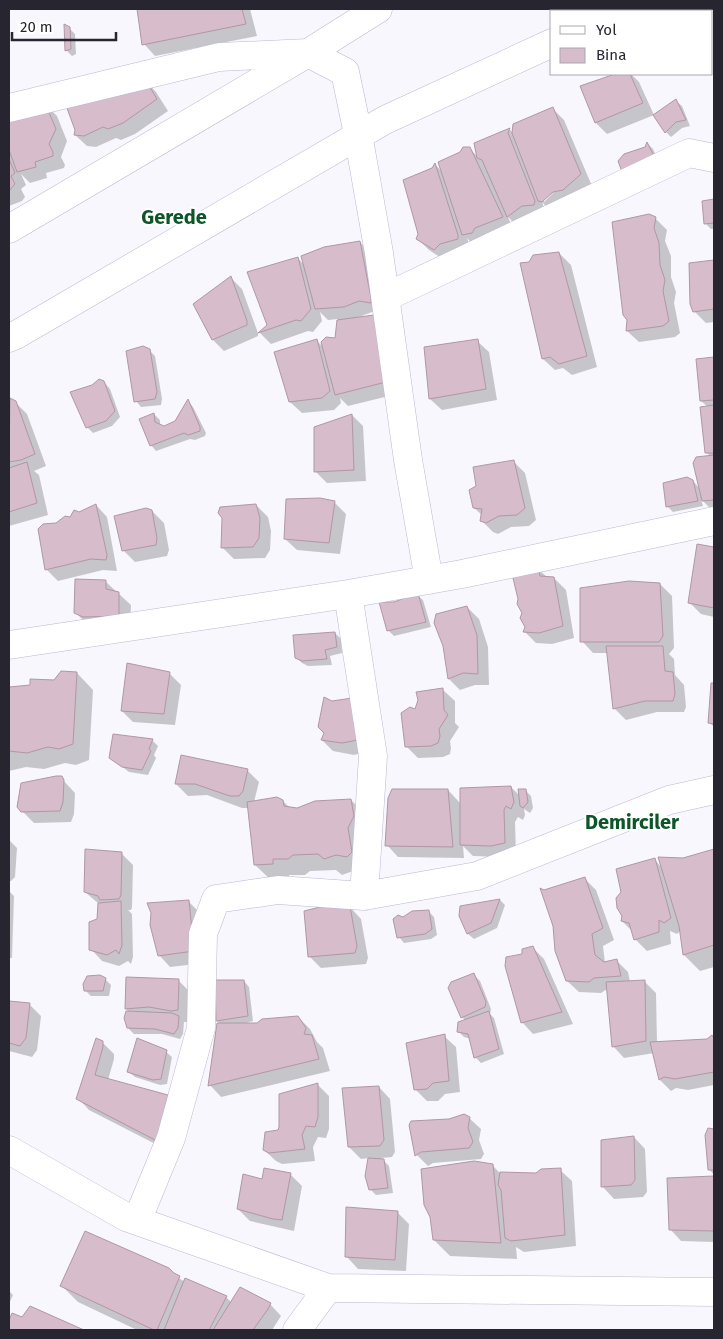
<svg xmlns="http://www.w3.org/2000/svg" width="723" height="1339" font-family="'Fira Sans',sans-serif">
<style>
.shadow{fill:#0003;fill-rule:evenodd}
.building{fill:#d7bccb;stroke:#b197a5}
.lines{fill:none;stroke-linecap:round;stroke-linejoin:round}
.minor-casing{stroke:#bdb7d1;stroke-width:29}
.minor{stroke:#fff;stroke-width:28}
.labels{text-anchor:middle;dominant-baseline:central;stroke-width:4;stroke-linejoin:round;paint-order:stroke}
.district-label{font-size:20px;font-weight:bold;fill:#0e5629;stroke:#fff}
</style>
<rect width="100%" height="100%" fill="#f8f7fd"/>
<path class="shadow" d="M138 9H250L257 36 155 56 144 44Z
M69 28 75 34 76 54 72 56 66 50Z
M619 74H631L639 82 654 115 607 134 596 123 581 86Z
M145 80 156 92 168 111 135 134 121 140 116 138 96 147 87 146 75 135Z
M676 101 682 106 690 126 682 128 671 137 666 132Z
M45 104 57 116 67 141 61 157 65 165 64 168 46 173 47 178 30 183 21 174 26 185 21 189 25 197 22 201 9 206V116Z
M552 108 564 120 592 186 551 212 542 202 546 213 519 228 508 217 513 229 474 246 467 238 470 247 446 261 429 250 418 239 433 169 436 165 442 172 469 148 478 157 475 144 509 129 514 134ZM558 188 544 202V198Z
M648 144 653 149 662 169 646 148Z
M714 200V229H711L706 224 703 202Z
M655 218 667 230 665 241 671 256V277L676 292 674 303 680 333 675 337 639 342 627 331Z
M360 242 372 254 382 314 372 312 356 318 397 394 348 406 340 398 341 403 334 410 302 413 290 402 317 341 324 348 337 339 338 319 328 320 320 312 322 321 313 332 308 331 271 344 260 333 268 325 298 258 304 265Z
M559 253 571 265 597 367 572 375 563 368 555 370 543 359 530 264Z
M714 261V322L706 323 694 311 690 264Z
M231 278 242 289 258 333V336L224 351 213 340Z
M477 341 489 352 497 400 442 410 430 399Z
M149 350 155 356 162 399 161 405 141 407 136 401Z
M714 359V512L701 499 703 506 673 512 667 506 693 481 700 489 711 457 706 452 708 407 701 401 698 360Z
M104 382 110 389 120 417 112 426 93 433 87 427Z
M10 400 15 402 27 414 46 466 34 471 39 475 48 515 9 526Z
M188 401 193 407 206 433 205 436 195 440 190 439 156 451 151 445 154 414 160 420V426L163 427 176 422Z
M352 415 363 426 366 481 327 483 315 471Z
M513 461 525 473 536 520 529 526 511 527 498 534 493 532 481 520 482 515 474 508Z
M335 503 346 514 340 554 297 550 285 539Z
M96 505 107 517 117 571 103 570 58 581 46 569 56 525 71 519Z
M256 505 268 517 271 531 270 550 265 558 234 559 223 548Z
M152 511 164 523 169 550 167 556 135 562 123 550Z
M698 545 714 549V617L701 614 689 602Z
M537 568 547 577 554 578 566 590 574 638 552 644 536 643 524 631Z
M105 581 131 605 130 628 88 625 76 613Z
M660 584 672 596 674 648 669 654 674 659 675 675 684 685 686 707 684 712H657L626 720 614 708 608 653H593L582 641Z
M417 595 423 600 431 627 394 636 388 630 394 603Z
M467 607 479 619 488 647 489 685H475L460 690 449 679 444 646Z
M335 633 341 639 342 653 330 656 332 665 308 666 302 663 296 657Z
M77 673 93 690 89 760 76 765 65 763 44 769 26 767 9 771V689L55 681Z
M169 673 181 685 175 725 133 722 122 711Z
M712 684 714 685V727L709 722Z
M443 690 455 701V723L459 727 450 741 451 748 450 754 443 757 418 758 406 746 415 711Z
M332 702 369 751 354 755 333 751 322 740 325 732Z
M152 740 158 746 154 755 156 758 148 775 129 772 111 758Z
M182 756 247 770 259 782 254 802 283 801 290 808 297 810 351 800 367 816 353 871 342 875 336 870 310 871 305 875H289V880L272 881 255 865 249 808H242L207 795 188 796 176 784Z
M61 778 75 793 74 814 71 822 34 823 18 807Z
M511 787 520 796 525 790 531 796 533 808 530 813 524 809 525 815 523 820 518 817 515 822 516 855 504 857 473 856 463 846 464 858 398 857 387 845 448 790 461 804Z
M9 840 17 848 15 877 11 881H9Z
M714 850V967L700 971 684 955 681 930 677 934 670 931 671 944 647 951 635 939 633 932 622 921 655 860 662 868 683 859Z
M121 853 133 865 132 907 131 910H128L132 914 133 957 131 964 128 961 119 966 102 961 91 949 98 920 99 904 85 892Z
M585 879 596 890 614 940 603 946 605 963 616 960 628 972 630 982 644 981 656 993 657 1043 707 1040 712 1036 714 1039V1085L688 1090 676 1088 671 1091 660 1080 654 1053 624 1058 613 1046 607 989 601 993 579 992 567 981 544 891Z
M9 891 14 896 12 958H9Z
M500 900 505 905 497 928 474 939 468 934 460 916 461 907Z
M189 902 200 913 205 963 170 967 159 955Z
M350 907 361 919 368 958 366 964 321 968 309 956Z
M428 911 434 917 437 935 431 939 404 943 399 937 403 918Z
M532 947 544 959 573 1024 533 1034 522 1022Z
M474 975 480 981 491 1009 490 1014 494 1018 504 1054 481 1063 475 1057 471 1039 464 1037 459 1032 466 1021 462 1017Z
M105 979 111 985 109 996H91L85 990Z
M179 981 190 992 189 1022H184L183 1034 180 1039 162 1034H134L128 1028 130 1013 126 1009Z
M244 981 249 987 253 1021 246 1023V1024H258L298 1017 310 1029 317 1042 323 1048 330 1071 221 1097 210 1085 219 1023 217 1021Z
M9 1002 29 1004 41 1016 37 1050 32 1057 9 1051Z
M444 1036 456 1047 460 1092 445 1094 438 1101H427L415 1089Z
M102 1042 114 1054V1059L108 1080 168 1096 179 1107 169 1151 89 1110 78 1098Z
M166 1052 172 1057 167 1084 160 1085 135 1077 129 1072Z
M318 1085 329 1096V1129L326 1138 318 1137 313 1147 315 1161 282 1164 276 1161 264 1150Z
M379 1087 390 1099 395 1152 392 1157 381 1158 389 1166 393 1193 376 1195 370 1189 369 1158 361 1159 349 1147Z
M469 1118 481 1129 479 1140 484 1154 481 1159 433 1163 428 1166 417 1155Z
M708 1130 714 1131V1175L709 1169Z
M634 1137 645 1149 647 1192 643 1197 614 1199 603 1187 602 1141Z
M492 1165 501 1174 537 1175 560 1170 572 1181 576 1246 524 1252 516 1247 517 1259 450 1256 434 1240 432 1217Z
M290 1174 302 1186 294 1231 250 1221 238 1209 263 1181Z
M714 1177V1242L681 1241 670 1229 668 1179Z
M397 1212 409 1224 406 1271 358 1269 347 1257Z
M174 1275 185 1282V1280L226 1297 232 1303 270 1304 281 1316 272 1330H137L78 1302 62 1286Z
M9 1291 13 1295 9 1304Z
M31 1307 81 1330H9V1323L13 1314 22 1318Z"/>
<path class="building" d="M137 9H242L246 24 142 45Z
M64 24 70 27 71 49 65 51Z
M615 74H630L643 103 595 123 580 86Z
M145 79 157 99 123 123 108 129 103 127 84 136 74 135 75 130 64 100Z
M676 99 686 120 676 122 665 133 653 115Z
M45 103 56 129 49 144 53 152V156L35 162 36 167 17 172 9 150V115Z
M553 107 581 174 563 190 553 192 542 202 538 201 512 133 513 124Z
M510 128 508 133 535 201 534 205 522 206 507 217 482 160 477 158 474 143Z
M647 142 657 162 625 180 618 161 624 154 645 147Z
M463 147H470L503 217 475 228 472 233 462 235 438 162 460 152Z
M9 159 15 173 11 176 15 184 9 191Z
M435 163 458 235V239L440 244 434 250 416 239 418 234 403 180 432 168Z
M714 199V223L704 224 702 201Z
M649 214 656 217 654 228 659 243 660 265 665 280 663 291 669 321 663 326 626 331 627 320 623 315 612 222Z
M360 241 371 298V303L359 301 344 307 315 309 301 256 324 247Z
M559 252 587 356 559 364 550 357 542 359 520 263 529 262 533 255Z
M298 257 311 309 301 321 296 320 258 333 267 325 247 272Z
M714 260V309L693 312 690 304 689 263Z
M231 276 247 321V325L212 340 193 304Z
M374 315 386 382 335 395 321 342 326 337 335 338 337 320Z
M317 339 330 391 322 398 289 402 274 352Z
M478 339 486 389 429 399 424 347Z
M143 346 150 349 157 392 155 399 134 402 126 351Z
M714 357V400L700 401 696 359Z
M99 379 104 381 115 411 106 421 86 428 70 392 92 385Z
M10 398 16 401 35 454 21 460 9 462Z
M188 399 200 427V431L188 435 184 433 150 446 139 419 154 413 155 422 164 426 175 421Z
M714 405V453H705L700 407Z
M352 414 354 470 314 472V427Z
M714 455V500L702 501 693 463 696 457Z
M514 460 525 508 517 515 499 516 486 523 480 521 482 509 473 508 469 490 476 486 473 467Z
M27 462 37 503 9 512V468Z
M687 477 693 480 698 501 666 507 663 483Z
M320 498 335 501 329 543 284 539 286 499Z
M96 504 107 555 106 560 91 559 45 570 38 529 43 524 56 523 65 516 70 517 74 510 79 512Z
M256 504 260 518 259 538 253 547 221 548 222 518 218 513 220 507Z
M146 508 152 510 157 538 156 545 122 551 114 516Z
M697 544 714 547V608L688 603Z
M538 566 540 576 554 577 563 626 539 633 523 632 525 627 520 618 522 613 517 604 518 599 512 574Z
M75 579 106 580V589L119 592V616L83 617 74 613Z
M629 581 660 583 663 636 659 642H580V588Z
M418 593 426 622 387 631 379 602H394Z
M467 606 477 635 478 674 463 673 448 679 443 646 434 623 436 614Z
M335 632 337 647 325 650 327 659 302 661 295 658 293 635Z
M606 646H663L665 671 673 672 675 694 673 701H645L613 709Z
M127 663 170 672 164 714 121 711Z
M61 671 77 672 73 744 59 749 48 747 27 753 9 751V687L30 685V679L54 680Z
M711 683H714V724L708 723Z
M443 688 444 710 448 715 439 729 440 736 438 743 431 746 405 747 401 713 410 707 415 709 418 700 416 692Z
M324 697 332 701 359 697 358 740 342 743 321 740 324 733 318 727Z
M113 734 153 739 149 749 151 751 142 770 122 767 109 758Z
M181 755 248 769 243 791 239 796H230L195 784H175Z
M56 776H62L64 780 63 802 60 811 21 812 17 807 21 783Z
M511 786 514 802 511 809 506 806 504 810 505 843 491 846 460 845V788Z
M392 789H448L453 847 385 846 388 798Z
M518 789H526L528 802 523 808 520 806Z
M277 797 283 800 284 806 297 808 315 801 351 799 354 816 348 828 352 852 347 857 336 855 324 859 318 854 293 855 288 859H273V864L254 865 247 802Z
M85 849 122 852 121 895 119 899 100 900 98 896 84 892Z
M714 849V945L683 955 679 926 658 857 683 858Z
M655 858 671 918 664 923 659 920V932L634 940 629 923 621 921 622 916 617 908 616 898 621 892 616 869Z
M585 877 603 928 592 934 595 955 604 962 617 959 621 976 594 978 589 982 566 981 555 951 553 926 540 888 544 890Z
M500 899 491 923 467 934 459 916 460 906Z
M189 900 194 951 158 956 150 925 151 913 147 903Z
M121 901 122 945 119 954 116 950 107 955 89 950V922L97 919 98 903Z
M328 905 350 906 357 946 355 953 308 957 304 911Z
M429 910 432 929 425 934 397 938 393 919 398 915 403 917 412 911Z
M533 946 562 1012 521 1023 505 966 506 957 522 954V949Z
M474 973 486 1002 485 1007 461 1018 448 988 451 982Z
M100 975 106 978 103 991H84L83 984 87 976Z
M126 977 179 979 178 1010 171 1011 149 1007 125 1009Z
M215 980H244L248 1016 216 1021Z
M645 980 646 1041 612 1047 606 982Z
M9 1001 30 1003 26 1038 20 1046 9 1043Z
M126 1011 172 1013 179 1016 178 1028 174 1034 155 1029 127 1028 124 1018Z
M489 1011 499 1049 474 1058 468 1034 457 1032 458 1022Z
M298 1016 306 1028 304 1034 312 1035 319 1059 208 1086 217 1023H257L262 1019Z
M445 1034 449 1081 433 1083 427 1089 414 1090 406 1043Z
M712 1035 714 1038V1072L675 1079 664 1077 659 1080 650 1042 707 1039Z
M96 1038 103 1041V1047L95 1075 168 1095 157 1141 76 1099Z
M137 1038 167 1050 161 1079 153 1080 127 1072Z
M318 1083V1117L315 1127 306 1126 302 1135 305 1149 269 1153 263 1150 265 1132 278 1130 279 1127V1094Z
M379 1086 384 1140 380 1146 348 1147 342 1088Z
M464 1114 470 1117 468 1128 473 1142 469 1148 421 1152 415 1156 409 1125 411 1121 449 1119Z
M708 1128 714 1129V1170H708L705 1135Z
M634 1136 635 1180 631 1185 601 1187V1140Z
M368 1158 384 1159 388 1188 369 1190 365 1176Z
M474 1161 493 1164 501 1243 433 1240 430 1217 424 1205 421 1169Z
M264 1168 291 1173 282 1220 273 1219 237 1209 243 1174 262 1179Z
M561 1168 565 1235 511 1241 505 1238 501 1190 498 1185 500 1172 536 1173 541 1169Z
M714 1176V1231L669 1230 667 1178Z
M346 1207 398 1211 395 1260 345 1257Z
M85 1231 169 1268 174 1273 180 1276 157 1330H154L60 1286Z
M185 1278 227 1296 209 1330H164Z
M240 1287 271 1303 268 1309 253 1330H213Z
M30 1306 84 1330H9V1320L12 1313 22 1317Z"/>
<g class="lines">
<g class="minor-casing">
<path id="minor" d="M629 11 635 9
M9 108 219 57 308 53 345 72 358 134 379 253 408 460 429 580
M9 229 308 53 378 9
M386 297 689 153 714 158
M9 338 16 335 385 120 552 43
M348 594 373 756 364 896
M9 645 348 594 462 574 714 521
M9 1150 126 1217 328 1288 714 1292
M137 1221 171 1138 201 1028 203 934 216 899 278 890 364 896 477 876 669 800 714 790
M297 1330 328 1288"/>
</g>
<use href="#minor" class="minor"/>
</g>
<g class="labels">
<g class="district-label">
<text x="174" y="217">Gerede</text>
<text x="632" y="822">Demirciler</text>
</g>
</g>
<rect width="723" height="1339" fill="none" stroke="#27252f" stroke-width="20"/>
<rect x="550" y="10" width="162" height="65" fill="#ffffff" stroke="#a9a8ac"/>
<rect x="560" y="26" width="25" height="8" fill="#ffffff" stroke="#a9a8ac"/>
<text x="596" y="35" font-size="15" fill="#27252f">Yol</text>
<rect x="560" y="48" width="25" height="15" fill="#d7bccb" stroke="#a9a8ac"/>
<text x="596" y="60" font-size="15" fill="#27252f">Bina</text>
<path d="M12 32v8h104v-8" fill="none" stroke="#27252f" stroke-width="2.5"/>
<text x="20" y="32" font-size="15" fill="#27252f" stroke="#ffffff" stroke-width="4" paint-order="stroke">20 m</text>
</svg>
